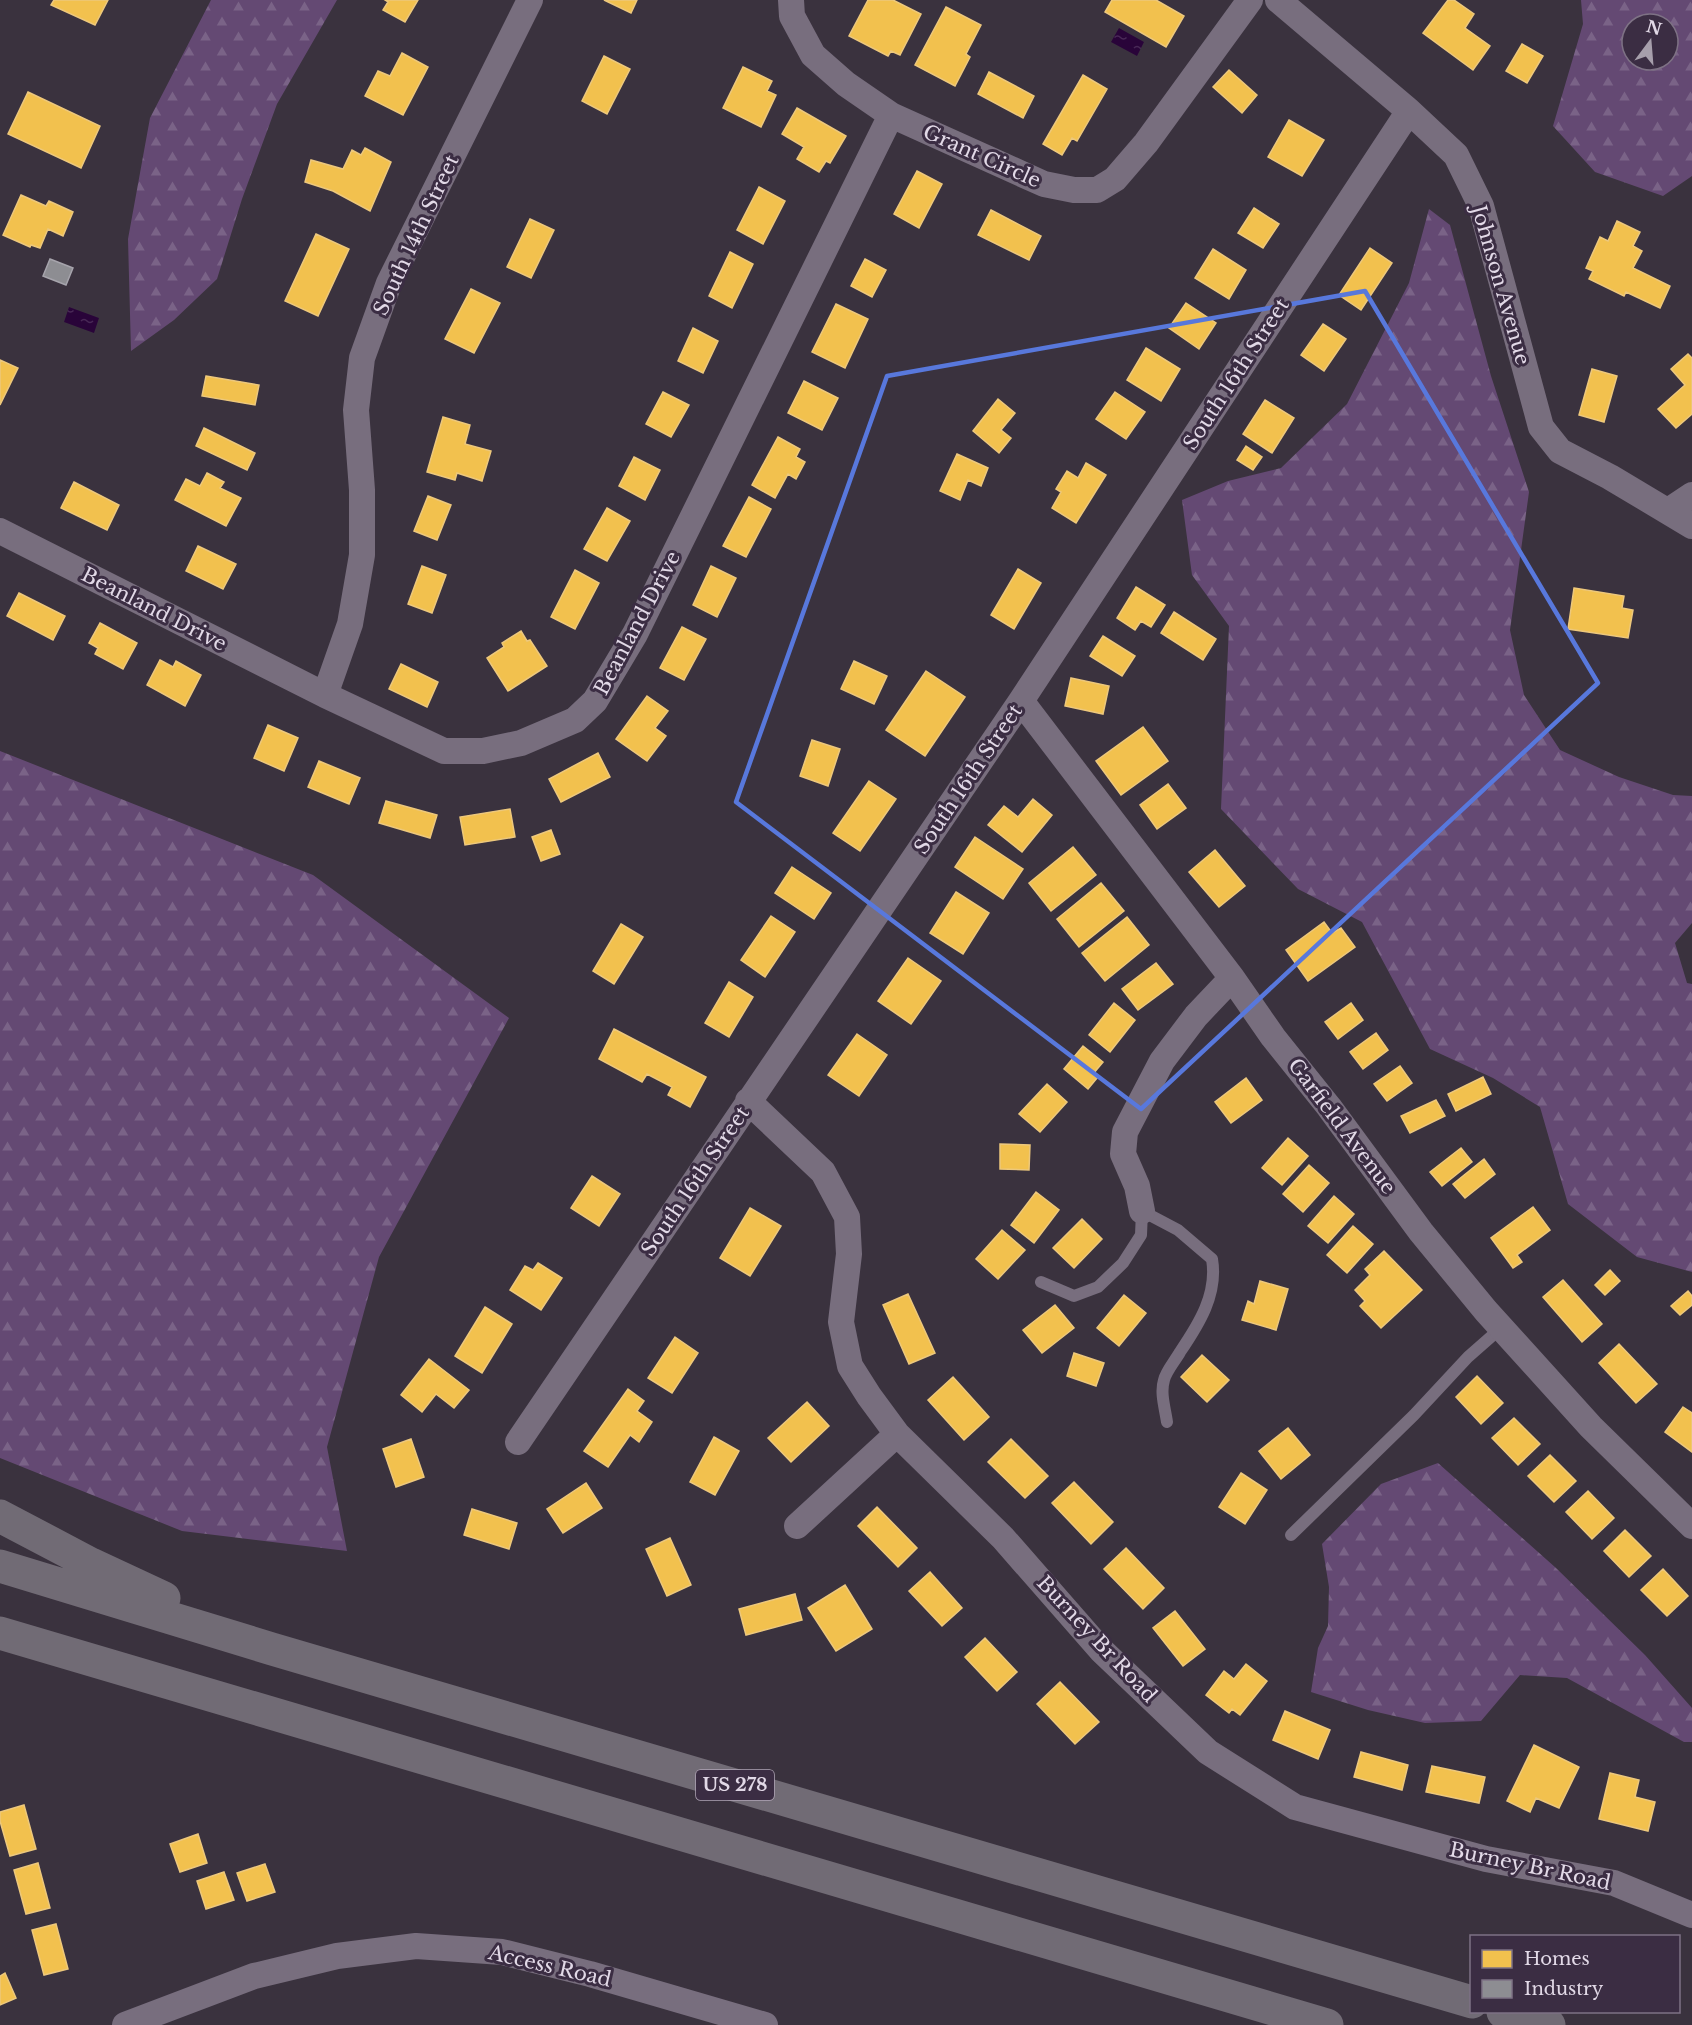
<svg xmlns="http://www.w3.org/2000/svg" width="1692" height="2025" font-family="'Libre Baskerville',serif">
<style>
.forest{fill:url(#forest-firs);fill-rule:evenodd}
.water{fill:url(#water-ripples)}
.homes{fill:#f2c14e;stroke:#edc87c;stroke-width:1.5}
.industry{fill:#8d8d92;stroke:#a6a4ac;stroke-width:1.5}
.lines{fill:none;stroke-linecap:round;stroke-linejoin:round}
.lane{stroke:#786e7e;stroke-width:12}
.street{stroke:#786e7e;stroke-width:26}
.highway{stroke:#716b75;stroke-width:33}
.marked{fill:none;stroke:#5878dc;stroke-width:4.5;stroke-linejoin:round}
.labels{text-anchor:middle;dominant-baseline:central;stroke-width:6;stroke-linejoin:round;paint-order:stroke}
.shield{fill:#3b2d43;stroke:#b0a5b6;stroke-width:1.5}
.shield-label{font-size:18px;font-weight:bold;fill:#e2d9e7}
.street-label{font-size:20px;fill:#e2d9e7;stroke:#3b2d43}
</style>
<defs>
<pattern id="forest-firs" width="22" height="20" patternUnits="userSpaceOnUse" patternTransform="scale(1.5)"><rect width="22" height="20" fill="#644973"/><path d="M5 1l3.5 6h-7zM16 11l3.5 6h-7z" fill="#7a6387"/></pattern>
<pattern id="water-ripples" width="26" height="14" patternUnits="userSpaceOnUse" patternTransform="scale(1.5)"><rect width="26" height="14" fill="#290439"/><path d="M2 4q2-2 4 0t4 0M15 11q2-2 4 0t4 0" fill="none" stroke="#482856"/></pattern>
</defs>
<rect width="100%" height="100%" fill="#3a323e"/>
<path class="forest" d="M211 0H337L277 104 242 199 217 279 174 320 131 351 128 239 150 118Z
M1581 0H1692V176L1663 196 1595 172 1553 126 1583 24ZM1632 24H1668V60H1632Z
M1429 209 1450 225 1491 376 1529 492 1510 630 1524 695 1560 750 1619 777 1673 795 1692 796V923L1675 943 1687 983 1692 984V1272L1637 1257 1568 1204 1540 1107 1493 1078 1430 1049 1362 922 1298 889 1221 809 1229 626 1192 575 1182 500 1228 481 1281 468 1347 404 1409 283Z
M0 751 313 875 509 1018 379 1257 327 1447 347 1551 182 1531 0 1458Z
M1438 1463 1556 1568 1645 1655 1692 1708V1742H1684L1567 1678 1520 1675 1481 1721 1425 1723 1368 1710 1311 1692 1318 1648 1328 1626 1329 1587 1322 1544 1381 1484Z"/>
<path class="water" d="M1119 28 1144 42 1137 56 1111 42Z
M69 307 99 318 94 333 64 322Z"/>
<path class="homes" d="M54 0H108L95 25 51 5Z
M385 0H418L405 22 383 10 388 2Z
M604 0H637L631 13Z
M868 0H893L921 14 900 55 891 51 888 56 849 36Z
M1112 0H1156L1184 16 1166 47 1105 12Z
M1448 0H1454L1474 14 1465 28 1490 46 1473 70 1423 33Z
M946 7 981 25 966 54 970 57 955 86 915 65Z
M1522 44 1543 56 1527 83 1506 71Z
M402 53 428 67 403 115 365 96 378 71 390 76Z
M604 56 630 69 607 114 582 101Z
M743 67 772 81 767 91 776 95 761 127 723 108Z
M1229 70 1257 95 1242 113 1213 87Z
M989 72 1034 96 1023 118 978 94Z
M1083 75 1107 89 1077 141 1072 138 1062 155 1043 144Z
M28 92 100 126 81 168 8 134Z
M797 108 846 136 830 163 826 161 819 172 797 159 804 147 782 134Z
M1289 120 1324 140 1302 176 1268 157Z
M365 148 391 162 370 211 333 191 305 182 311 160 343 169 352 150 361 155Z
M917 171 942 184 919 228 894 214Z
M759 187 785 201 763 244 737 230Z
M21 195 46 206 49 201 73 212 63 236 48 229 40 248 31 245 30 247 3 235Z
M1254 208 1279 224 1263 248 1238 233Z
M991 210 1041 236 1029 260 978 235Z
M530 219 554 230 531 278 507 267Z
M1617 221 1640 232 1633 246 1642 251 1633 268 1670 286 1660 308 1626 292 1624 296 1589 279 1593 271 1586 268 1600 237 1608 241Z
M316 234 349 249 318 316 285 301Z
M1370 248 1392 263 1361 310 1339 295Z
M1213 249 1246 270 1229 299 1195 278Z
M730 252 753 264 732 308 709 296Z
M865 259 886 270 872 297 851 286Z
M471 289 500 303 474 353 445 339Z
M1186 303 1216 323 1199 349 1169 328Z
M836 304 868 319 845 368 812 352Z
M1323 324 1346 339 1324 371 1301 355Z
M693 328 718 341 703 373 678 361Z
M1146 348 1180 369 1161 401 1127 380Z
M1688 354 1692 358V414L1676 428 1658 409 1685 385 1671 369Z
M0 360 18 368 0 405Z
M1592 369 1617 376 1604 422 1579 415Z
M206 376 259 385 255 405 202 396Z
M804 381 838 398 822 430 788 413Z
M663 392 689 405 671 437 646 424Z
M1115 392 1145 412 1126 439 1096 419Z
M998 399 1015 413 1001 430 1011 438 999 453 973 431Z
M1265 400 1294 418 1272 453 1243 434Z
M443 417 470 425 465 444 491 451 482 481 457 473 455 480 427 472Z
M204 428 255 453 247 470 196 446Z
M778 437 800 449 796 457 805 462 796 479 788 474 775 498 752 485Z
M1246 446 1262 457 1253 470 1237 460Z
M957 454 988 468 981 486 968 480 960 500 940 491Z
M634 457 660 470 645 500 619 486Z
M1086 463 1106 475 1076 523 1052 508 1061 492 1056 489 1067 471 1078 478Z
M207 473 224 482 220 488 241 498 226 526 175 500 186 479 200 486Z
M74 482 119 505 107 530 61 508Z
M428 496 451 505 437 540 414 531Z
M749 497 771 509 746 557 723 546Z
M607 508 630 521 607 561 584 549Z
M198 546 236 564 223 589 186 571Z
M422 566 446 575 432 613 408 604Z
M711 566 736 578 717 617 693 605Z
M1018 569 1041 583 1014 629 991 615Z
M575 570 599 583 575 629 551 617Z
M1136 587 1165 605 1151 627 1141 621 1135 630 1117 618Z
M1574 588 1624 596 1622 608 1633 610 1628 638 1568 629Z
M19 593 65 616 53 640 7 616Z
M1174 612 1216 639 1203 660 1161 633Z
M100 623 137 643 123 669 95 654 98 648 89 643Z
M682 627 706 639 684 680 660 668Z
M521 631 527 641 530 640 547 666 508 691 487 658 504 647 502 643Z
M1103 636 1135 656 1122 676 1090 656Z
M160 660 173 667 176 661 201 675 185 706 147 685Z
M854 661 887 676 874 704 841 689Z
M401 664 438 682 427 707 389 689Z
M926 671 965 697 925 756 886 730Z
M1071 678 1109 686 1103 714 1065 706Z
M647 696 668 711 655 728 666 736 647 761 616 739Z
M268 725 298 738 284 771 254 758Z
M1143 727 1168 761 1121 795 1096 761Z
M812 740 840 749 828 786 800 776Z
M598 753 610 777 561 802 549 779Z
M319 761 360 778 349 804 308 787Z
M869 781 896 799 860 851 833 833Z
M1168 784 1186 808 1157 829 1140 805Z
M1033 799 1052 815 1022 852 988 825 1004 806 1018 817Z
M386 801 437 815 430 838 379 823Z
M510 809 515 837 465 845 460 817Z
M551 830 560 854 541 861 532 837Z
M975 837 1023 869 1003 899 955 867Z
M1073 847 1096 875 1051 911 1029 883Z
M1215 850 1245 886 1219 907 1189 872Z
M792 867 831 893 814 919 775 893Z
M1101 883 1124 911 1079 947 1057 919Z
M956 892 989 913 963 954 930 933Z
M771 916 795 932 765 977 741 960Z
M1127 917 1149 945 1105 981 1082 953Z
M1324 922 1332 933 1341 928 1355 947 1308 981 1286 950Z
M621 924 643 937 614 984 593 971Z
M908 958 941 981 911 1024 878 1001Z
M1156 963 1173 984 1138 1010 1122 989Z
M729 982 753 997 729 1037 705 1023Z
M1114 1003 1135 1020 1110 1052 1089 1035Z
M1351 1003 1363 1020 1338 1039 1325 1022Z
M614 1029 706 1077 690 1107 668 1095 672 1087 647 1074 642 1082 599 1059Z
M1376 1033 1388 1050 1363 1069 1350 1052Z
M857 1034 887 1055 859 1096 828 1075Z
M1083 1046 1103 1062 1093 1074 1097 1078 1088 1089 1064 1069Z
M1400 1066 1412 1083 1387 1101 1374 1084Z
M1483 1077 1491 1094 1456 1111 1448 1094Z
M1246 1078 1262 1100 1231 1123 1215 1102Z
M1047 1084 1067 1102 1040 1132 1019 1114Z
M1436 1100 1445 1116 1410 1133 1401 1116Z
M1288 1138 1308 1156 1282 1185 1262 1168Z
M1000 1144 1030 1145 1029 1170 1000 1169Z
M1461 1148 1472 1162 1442 1186 1430 1172Z
M1484 1159 1495 1174 1465 1198 1453 1184Z
M1309 1165 1329 1183 1303 1212 1283 1194Z
M592 1176 620 1194 599 1226 571 1208Z
M1036 1192 1059 1210 1034 1243 1011 1225Z
M1334 1196 1354 1214 1328 1243 1308 1226Z
M1533 1207 1550 1230 1517 1255 1522 1262 1513 1268 1491 1238Z
M750 1208 781 1226 750 1276 720 1258Z
M1082 1219 1102 1239 1074 1268 1053 1248Z
M1353 1226 1373 1244 1347 1273 1327 1255Z
M1002 1230 1025 1250 998 1279 976 1259Z
M1384 1251 1422 1290 1381 1328 1360 1306 1365 1301 1355 1290 1370 1275 1365 1269Z
M538 1263 562 1278 541 1310 510 1290 525 1266 533 1270Z
M1610 1270 1620 1281 1605 1295 1595 1285Z
M1563 1280 1602 1324 1582 1342 1543 1297Z
M1260 1281 1288 1289 1276 1330 1242 1320 1248 1301 1254 1304Z
M1688 1291 1692 1296V1305L1680 1315 1671 1306Z
M908 1294 935 1353 909 1364 883 1305Z
M1124 1295 1146 1313 1119 1346 1097 1328Z
M1055 1305 1074 1328 1042 1353 1023 1330Z
M485 1307 512 1324 482 1373 455 1356Z
M675 1337 698 1353 672 1393 648 1378Z
M1619 1344 1657 1384 1636 1403 1599 1363Z
M1074 1353 1104 1363 1096 1386 1067 1376Z
M1202 1355 1229 1380 1207 1402 1181 1377Z
M429 1359 469 1390 454 1408 436 1394 422 1412 401 1395Z
M1477 1376 1503 1403 1481 1424 1456 1397Z
M953 1377 989 1417 964 1440 928 1400Z
M628 1389 644 1401 637 1411 652 1422 639 1442 630 1435 608 1467 584 1451Z
M807 1402 829 1426 791 1462 768 1438Z
M1683 1407 1692 1413V1452L1665 1432Z
M1514 1418 1540 1444 1518 1465 1492 1438Z
M1288 1428 1310 1455 1281 1479 1259 1451Z
M714 1437 739 1451 715 1495 690 1482Z
M411 1439 424 1477 396 1487 383 1449Z
M1011 1439 1048 1476 1025 1498 988 1462Z
M1550 1455 1576 1481 1554 1502 1528 1476Z
M1241 1473 1267 1490 1245 1524 1219 1507Z
M1074 1482 1113 1522 1091 1544 1052 1503Z
M586 1483 602 1508 563 1533 547 1509Z
M1588 1491 1614 1518 1592 1539 1566 1512Z
M877 1507 917 1548 898 1567 858 1526Z
M472 1509 517 1523 509 1549 464 1535Z
M1625 1530 1651 1556 1629 1577 1604 1551Z
M670 1538 691 1585 667 1596 646 1549Z
M1126 1548 1164 1588 1143 1609 1104 1569Z
M1663 1569 1688 1596 1667 1616 1641 1590Z
M930 1572 962 1608 942 1626 909 1591Z
M845 1585 872 1629 836 1651 808 1608Z
M795 1594 802 1620 746 1635 739 1609Z
M1175 1611 1205 1649 1183 1666 1153 1628Z
M985 1638 1017 1672 997 1691 965 1657Z
M1246 1664 1267 1681 1240 1715 1232 1709 1229 1713 1206 1695 1224 1671 1234 1679Z
M1060 1682 1099 1722 1075 1744 1037 1704Z
M1285 1711 1330 1730 1318 1759 1273 1740Z
M1534 1745 1579 1767 1559 1808 1536 1798 1530 1812 1507 1801Z
M1361 1752 1408 1765 1402 1790 1354 1777Z
M1432 1766 1485 1777 1479 1803 1426 1792Z
M1610 1773 1639 1780 1635 1797 1655 1802 1648 1831 1599 1819Z
M24 1805 36 1849 10 1856 0 1821V1812Z
M198 1834 207 1863 180 1872 170 1844Z
M38 1863 50 1908 26 1914 14 1870Z
M265 1864 275 1892 247 1901 237 1873Z
M224 1872 234 1900 206 1909 197 1881Z
M56 1924 68 1969 44 1975 32 1930Z
M5 1973 16 1998 0 2005V1976Z"/>
<path class="industry" d="M50 259 73 268 66 285 43 276Z"/>
<g class="lines">
<path class="lane" d="M1041 1282 1074 1296 1098 1287 1123 1263 1141 1235 1142 1211 1178 1230 1212 1259C1218 1294 1199 1324 1180 1352 1175 1361 1166 1371 1164 1380 1160 1393 1165 1408 1167 1422
M1291 1535 1414 1415 1468 1357 1501 1328"/>
<path class="street" d="M791 0 792 16 813 55 846 84 891 115 1044 184 1074 190H1097L1115 179 1146 143 1250 0
M1278 0 1409 111 1456 155 1481 206 1541 427 1560 451 1610 477 1692 526
M1668 511 1692 495
M0 531 325 695 444 751H483L521 743 575 720 595 701 635 634 891 115
M325 695 350 624 362 555V490L356 410 362 358 389 283 530 0
M1021 701 1232 978 1273 1037 1329 1107 1421 1232 1486 1311 1591 1427 1692 1526
M748 1101 823 1172 847 1217 849 1254 841 1322 850 1366 869 1396 897 1434 1003 1538 1101 1650 1208 1752 1295 1807 1486 1859 1614 1883 1692 1915
M1142 1211 1137 1186 1123 1154 1125 1132 1162 1061 1196 1016 1232 978
M518 1442 1021 701 1409 111
M797 1526 897 1434
M125 2025 254 1976 337 1956 416 1946 502 1952 590 1974 765 2025"/>
<path class="highway" d="M0 1516 91 1564 164 1598
M0 1566 272 1649 1472 2002
M0 1633 1327 2025
M1503 2012 1549 2025"/>
</g>
<path class="marked" d="M1365 291 1598 683 1141 1109 736 802 887 376Z"/>
<g class="labels">
<rect class="shield" x="696" y="1770" width="78" height="30" rx="4.5"/>
<g class="shield-label">
<text x="735" y="1785">US 278</text>
</g>
<g class="street-label">
<text transform="translate(982 156) rotate(24)">Grant Circle</text>
<text transform="translate(416 235) rotate(-65)">South 14th Street</text>
<text transform="translate(1501 285) rotate(74)">Johnson Avenue</text>
<text transform="translate(1236 374) rotate(-57)">South 16th Street</text>
<text transform="translate(154 609) rotate(27)">Beanland Drive</text>
<text transform="translate(637 623) rotate(-62)">Beanland Drive</text>
<text transform="translate(968 779) rotate(-56)">South 16th Street</text>
<text transform="translate(1342 1126) rotate(53)">Garfield Avenue</text>
<text transform="translate(695 1181) rotate(-56)">South 16th Street</text>
<text transform="translate(1097 1639) rotate(47)">Burney Br Road</text>
<text transform="translate(1530 1866) rotate(12)">Burney Br Road</text>
<text transform="translate(550 1966) rotate(13)">Access Road</text>
</g>
</g>
<rect x="1470" y="1935" width="210" height="78" fill="#3b2d43" stroke="#7e7285" stroke-width="1.5"/>
<rect x="1482" y="1950" width="30" height="18" fill="#f2c14e" stroke="#7e7285" stroke-width="1.5"/>
<text x="1524" y="1965" font-size="18" fill="#e2d9e7">Homes</text>
<rect x="1482" y="1980" width="30" height="18" fill="#8d8d92" stroke="#7e7285" stroke-width="1.5"/>
<text x="1524" y="1995" font-size="18" fill="#e2d9e7">Industry</text>
<g transform="translate(1650 42) rotate(16)"><circle r="28" fill="#3b2d43" stroke="#7e7285" stroke-width="1.5"/>
<path d="M0-4.5L10 22L0 15L-10 22Z" fill="#a79fac"/>
<text y="-9" font-size="16" font-weight="bold" text-anchor="middle" fill="#e2d9e7">N</text>
</g>
</svg>
